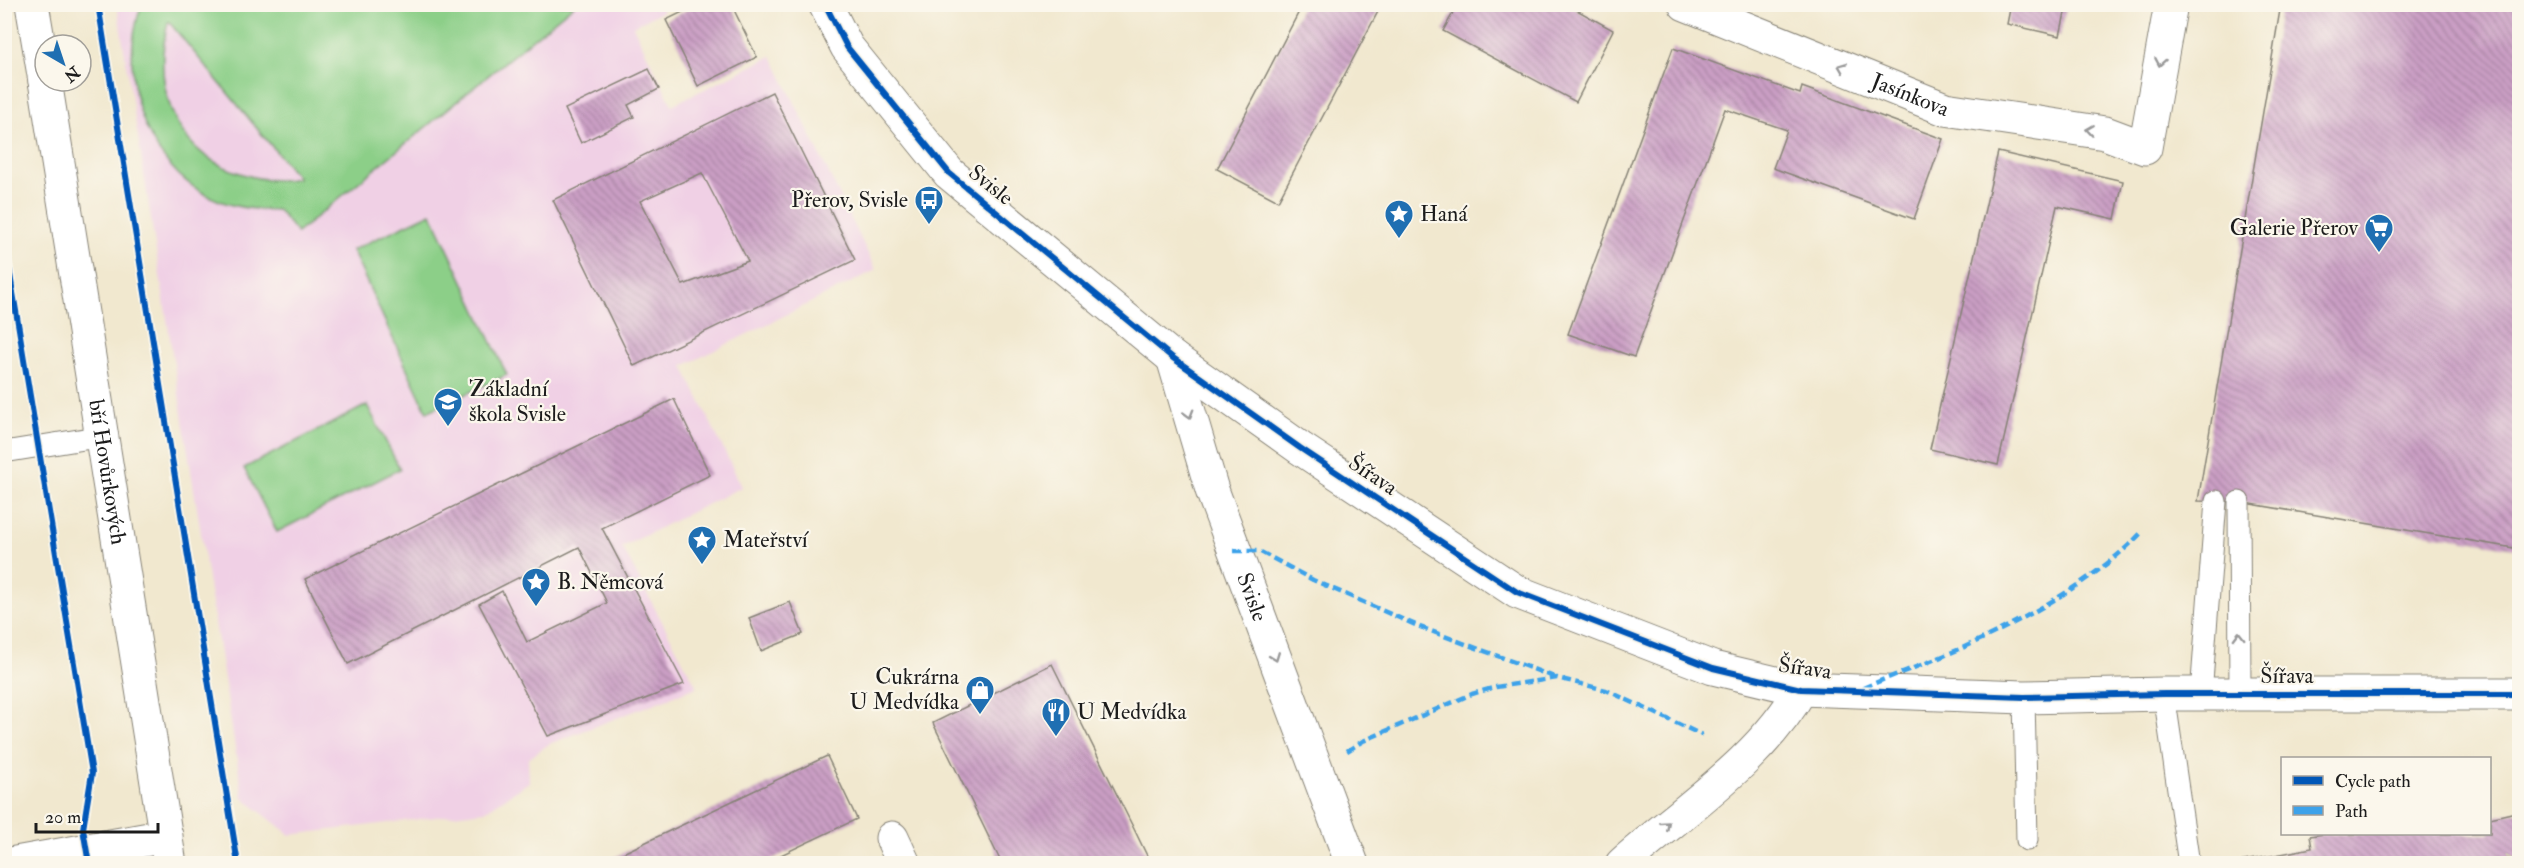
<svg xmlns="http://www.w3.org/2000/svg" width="2524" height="868" font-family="'IM FELL Double Pica',serif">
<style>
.built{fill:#f0d0e5}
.green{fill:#8ccf88;stroke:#547652;stroke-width:1.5;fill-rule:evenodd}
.building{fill:url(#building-back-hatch);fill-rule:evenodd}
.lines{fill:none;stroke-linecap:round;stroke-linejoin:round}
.minor-tunnel{stroke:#d1c9b4;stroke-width:33;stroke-dasharray:33 16;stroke-linecap:butt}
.service-casing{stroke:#868276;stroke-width:23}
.minor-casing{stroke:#868276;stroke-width:35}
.secondary-casing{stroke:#868276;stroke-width:35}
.service{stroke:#fff;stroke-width:21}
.minor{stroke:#fff;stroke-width:33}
.secondary{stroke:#fff;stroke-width:33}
.quiet{stroke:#3da2ea;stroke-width:4.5;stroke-dasharray:9 4.5;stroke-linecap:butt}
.cycleway-casing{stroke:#fbf7ec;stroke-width:10}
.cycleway{stroke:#0057b8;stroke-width:6}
.oneway{stroke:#999}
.labels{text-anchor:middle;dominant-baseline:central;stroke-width:4.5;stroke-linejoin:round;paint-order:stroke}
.street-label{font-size:22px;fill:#1c1c1c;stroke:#fbf7ec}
.poi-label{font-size:22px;fill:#1c1c1c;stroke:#fbf7ec;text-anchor:start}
</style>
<defs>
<pattern id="building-back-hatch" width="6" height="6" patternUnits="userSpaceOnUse" patternTransform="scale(1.5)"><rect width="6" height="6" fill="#cb9fc5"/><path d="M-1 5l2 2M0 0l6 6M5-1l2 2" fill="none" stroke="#a4819f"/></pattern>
</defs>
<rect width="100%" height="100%" fill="#fbf7ec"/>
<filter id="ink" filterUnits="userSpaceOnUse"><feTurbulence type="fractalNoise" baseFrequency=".0167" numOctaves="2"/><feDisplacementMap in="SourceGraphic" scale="12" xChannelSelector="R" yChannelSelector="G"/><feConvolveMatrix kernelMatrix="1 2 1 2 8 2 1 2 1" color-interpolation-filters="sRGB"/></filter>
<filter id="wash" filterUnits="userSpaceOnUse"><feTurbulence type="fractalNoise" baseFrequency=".008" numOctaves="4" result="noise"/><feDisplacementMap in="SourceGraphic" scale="24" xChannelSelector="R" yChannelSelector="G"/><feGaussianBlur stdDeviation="1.35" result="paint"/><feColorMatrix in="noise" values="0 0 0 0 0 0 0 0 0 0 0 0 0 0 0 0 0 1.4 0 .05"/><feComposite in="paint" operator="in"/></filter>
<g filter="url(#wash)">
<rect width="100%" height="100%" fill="#f1e8cf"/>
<path class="built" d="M117 5H660L663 11 633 26 672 105 772 56 876 270 683 366 742 487 622 547 697 687 549 744 528 759 529 782 485 811 290 835 243 798Z"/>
<path class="green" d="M142 4 574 5 297 233 278 210C262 210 247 209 232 205 149 182 113 81 142 4ZM168 22H169L298 178C276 183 255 179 234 171 171 148 153 83 168 22Z
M431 213 507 375 427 412 352 250Z
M367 405 400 469 277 532 244 468Z"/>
<g id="blocks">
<path class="building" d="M699 4H731L757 57 698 86 666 20Z
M1303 4H1382L1278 201 1217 169Z
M1458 4H1566L1613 30 1576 102 1443 31Z
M2011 4H2067L2060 36 2007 24Z
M2281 4H2520V549L2239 502 2198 501Z
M1673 48 1800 94 1802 87 1943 139 1914 219 1773 168 1787 130 1725 109 1634 357 1568 334Z
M649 69 659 89 628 105 634 117 581 143 565 109Z
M772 92 855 260 634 366 553 200ZM702 173 748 261 683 285 640 201Z
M1998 152 2123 181 2115 219 2057 206 1998 465 1930 449Z
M674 399 710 475 602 528 684 684 548 736 479 604 502 591 527 642 607 603 579 547 348 664 305 579Z
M790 602 803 634 761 651 749 618Z
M1052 664 1136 833 1151 864H1002L933 723Z
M827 756 857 819 762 864H600Z
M2520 811V864H2229L2312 848 2310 836 2324 834H2490V818Z
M2064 860V864H2048V862Z"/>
</g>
</g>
<g filter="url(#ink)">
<use href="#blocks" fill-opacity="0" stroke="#868276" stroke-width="1.5"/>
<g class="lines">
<path class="minor-tunnel" d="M2519 864 2520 862"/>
<g class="service-casing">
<path id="service" d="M4 452 103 436
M2239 502 2240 694
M2164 694 2189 864
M2201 694 2216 501
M2024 697 2027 840"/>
</g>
<g class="minor-casing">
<g id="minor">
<path d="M825 4 847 47 949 173 1173 358 1300 448 1517 592 1713 668 1801 689 2024 697 2164 694H2520"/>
<path id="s1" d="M1685 4 1945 109 2105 133 2145 148 2171 4"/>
<path id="s2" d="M1173 358 1212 490 1352 864"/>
<path d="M892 838 904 864"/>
<path d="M10 864 166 836"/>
<path d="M1622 864C1682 811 1762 759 1801 689"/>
</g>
</g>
<g class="secondary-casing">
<g id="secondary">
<path d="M32 4 45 81"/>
<path id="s3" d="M45 81 170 864"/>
</g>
</g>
<use href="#service" class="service"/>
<use href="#minor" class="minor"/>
<use href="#secondary" class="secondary"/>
<path class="quiet" d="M1234 551H1259L1313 580 1420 627 1557 678
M1863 688C1891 676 1920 666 1948 654 2009 629 2096 581 2141 533
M1347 751 1363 741 1472 694 1496 687 1557 678 1606 690 1702 735"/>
<g class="cycleway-casing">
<path id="cycleway" d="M98 4 238 864
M825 4 847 47 949 173 1173 358 1300 448 1517 592 1713 668 1801 689 2024 697 2164 694H2520
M4 238 92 773 83 829 89 864"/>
</g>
<use href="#cycleway" class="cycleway"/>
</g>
<defs><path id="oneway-chevron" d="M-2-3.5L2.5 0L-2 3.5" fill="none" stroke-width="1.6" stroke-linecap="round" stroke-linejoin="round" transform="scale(1.5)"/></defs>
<g class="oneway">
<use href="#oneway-chevron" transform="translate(2160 62) rotate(100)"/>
<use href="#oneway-chevron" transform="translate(1842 67) rotate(-158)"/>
<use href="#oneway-chevron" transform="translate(2090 130) rotate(-172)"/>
<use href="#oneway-chevron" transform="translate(1189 414) rotate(74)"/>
<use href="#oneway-chevron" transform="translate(2239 636) rotate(-91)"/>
<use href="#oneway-chevron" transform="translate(1275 657) rotate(69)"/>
<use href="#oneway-chevron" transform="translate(1666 825) rotate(-41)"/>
</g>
</g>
<defs>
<g id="bus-pin" transform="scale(1.5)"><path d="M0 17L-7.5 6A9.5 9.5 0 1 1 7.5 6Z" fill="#1f6fb2" stroke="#fbf7ec"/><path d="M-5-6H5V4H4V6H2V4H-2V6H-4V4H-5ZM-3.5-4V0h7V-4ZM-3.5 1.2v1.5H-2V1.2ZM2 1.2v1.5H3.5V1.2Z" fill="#fff"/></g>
<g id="sight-pin" transform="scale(1.5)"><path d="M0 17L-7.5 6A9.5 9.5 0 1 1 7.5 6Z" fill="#1f6fb2" stroke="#fbf7ec"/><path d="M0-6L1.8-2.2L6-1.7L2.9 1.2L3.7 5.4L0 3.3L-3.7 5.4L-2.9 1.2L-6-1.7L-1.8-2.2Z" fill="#fff"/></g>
<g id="supermarket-pin" transform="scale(1.5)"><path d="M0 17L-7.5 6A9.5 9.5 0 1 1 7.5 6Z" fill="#1f6fb2" stroke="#fbf7ec"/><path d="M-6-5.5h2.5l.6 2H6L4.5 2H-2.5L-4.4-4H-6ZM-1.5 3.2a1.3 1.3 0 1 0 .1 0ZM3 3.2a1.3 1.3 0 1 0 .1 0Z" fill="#fff"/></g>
<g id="school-pin" transform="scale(1.5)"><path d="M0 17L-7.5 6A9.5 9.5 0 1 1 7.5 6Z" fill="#1f6fb2" stroke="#fbf7ec"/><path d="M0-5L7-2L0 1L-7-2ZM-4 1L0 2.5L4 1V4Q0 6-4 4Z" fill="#fff"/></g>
<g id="shop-pin" transform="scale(1.5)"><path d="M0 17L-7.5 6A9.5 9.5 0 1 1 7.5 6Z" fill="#1f6fb2" stroke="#fbf7ec"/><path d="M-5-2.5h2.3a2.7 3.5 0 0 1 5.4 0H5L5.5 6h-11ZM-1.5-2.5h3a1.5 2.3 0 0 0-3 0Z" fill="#fff"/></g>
<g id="restaurant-pin" transform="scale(1.5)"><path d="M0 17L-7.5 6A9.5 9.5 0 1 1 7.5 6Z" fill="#1f6fb2" stroke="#fbf7ec"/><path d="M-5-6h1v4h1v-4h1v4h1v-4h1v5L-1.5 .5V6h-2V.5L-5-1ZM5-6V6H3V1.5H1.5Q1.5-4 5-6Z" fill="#fff"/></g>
</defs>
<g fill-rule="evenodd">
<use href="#bus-pin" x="929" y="200"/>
<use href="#sight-pin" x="1399" y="214"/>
<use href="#supermarket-pin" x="2379" y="228"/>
<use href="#school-pin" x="448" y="402"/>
<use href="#sight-pin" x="702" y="540"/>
<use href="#sight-pin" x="536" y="582"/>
<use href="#shop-pin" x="980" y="690"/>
<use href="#restaurant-pin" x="1056" y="712"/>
</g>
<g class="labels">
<g class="street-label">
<text stroke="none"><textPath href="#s1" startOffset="243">Jasínkova</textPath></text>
<text transform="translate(991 185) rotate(39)">Svisle</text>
<text stroke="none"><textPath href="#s3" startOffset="396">bří Hovůrkových</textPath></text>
<text transform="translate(1373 475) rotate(34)">Šířava</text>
<text stroke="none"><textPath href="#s2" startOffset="252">Svisle</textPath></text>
<text transform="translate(1805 668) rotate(8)">Šířava</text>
<text x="2287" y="676">Šířava</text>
</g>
<g class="poi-label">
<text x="908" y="200" text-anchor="end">Přerov, Svisle</text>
<text x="1420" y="214">Haná</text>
<text x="2358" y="228" text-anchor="end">Galerie Přerov</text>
<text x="469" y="389">Základní<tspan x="469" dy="25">škola Svisle</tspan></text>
<text x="723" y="540">Mateřství</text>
<text x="557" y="582">B. Němcová</text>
<text x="959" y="677" text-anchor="end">Cukrárna<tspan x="959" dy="25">U Medvídka</tspan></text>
<text x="1077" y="712">U Medvídka</text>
</g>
</g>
<rect width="2524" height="868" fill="none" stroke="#fbf7ec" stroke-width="24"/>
<rect x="2281" y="757" width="210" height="78" fill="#fbf7ec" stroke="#a29f99" stroke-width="1.5"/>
<rect x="2293" y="776" width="30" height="9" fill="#0057b8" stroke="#a29f99" stroke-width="1.5"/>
<text x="2335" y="787" font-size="18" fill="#1c1c1c">Cycle path</text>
<rect x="2293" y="806" width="30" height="9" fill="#3da2ea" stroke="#a29f99" stroke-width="1.5"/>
<text x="2335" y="817" font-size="18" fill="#1c1c1c">Path</text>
<g transform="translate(63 63) rotate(141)"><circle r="28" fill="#fbf7ec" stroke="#a29f99" stroke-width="1.5"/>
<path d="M0-4.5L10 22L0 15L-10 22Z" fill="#1f6fb2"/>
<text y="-9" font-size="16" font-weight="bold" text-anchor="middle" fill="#1c1c1c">N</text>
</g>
<path d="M36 823v9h122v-9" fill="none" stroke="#1c1c1c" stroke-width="3"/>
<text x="45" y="823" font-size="18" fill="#1c1c1c" stroke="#fbf7ec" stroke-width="4.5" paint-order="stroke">20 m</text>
</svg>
